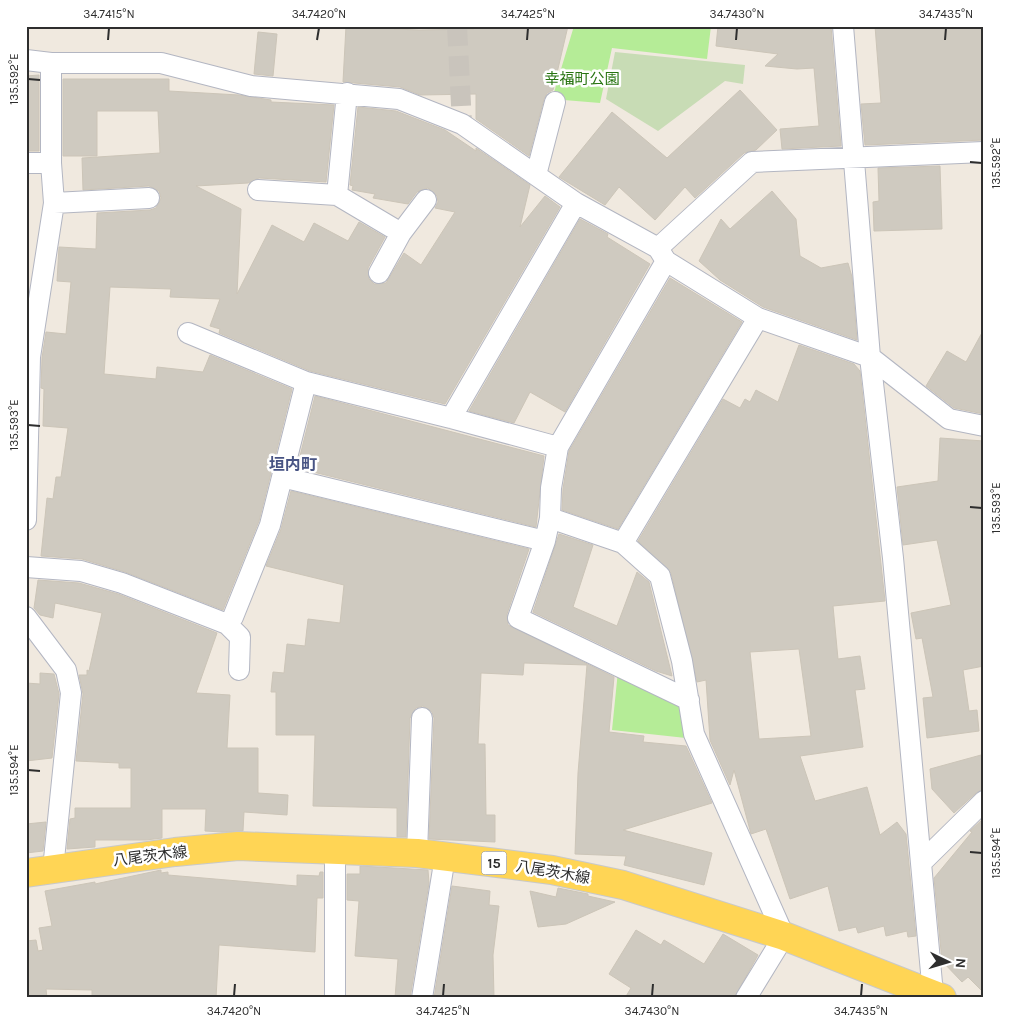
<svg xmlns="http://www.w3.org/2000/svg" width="1010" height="1024" font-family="Karla,'Noto Sans JP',sans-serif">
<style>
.green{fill:#b5ec97}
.cemetery{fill:#c8dcb5}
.building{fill:#cfcac0;stroke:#ccc5b8;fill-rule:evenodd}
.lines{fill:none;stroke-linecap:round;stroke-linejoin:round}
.street-tunnel{stroke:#c9c4bc;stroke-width:20;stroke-dasharray:20 10;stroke-linecap:butt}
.street-casing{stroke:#b3b6c2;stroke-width:22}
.primary-casing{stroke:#c9c9c9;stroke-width:30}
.street{stroke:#fff;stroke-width:20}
.primary{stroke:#ffd555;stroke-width:28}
.ticks{fill:none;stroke:#2e2e2e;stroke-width:2}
.labels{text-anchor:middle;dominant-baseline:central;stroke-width:5;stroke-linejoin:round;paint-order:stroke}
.shield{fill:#fff;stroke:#6d6d6d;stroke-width:1}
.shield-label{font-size:14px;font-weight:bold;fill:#2e2e2e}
.park-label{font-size:15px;fill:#297513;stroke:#fff}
.street-label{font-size:15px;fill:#2e2e2e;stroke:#fff}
.neighbourhood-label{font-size:16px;font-weight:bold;fill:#485484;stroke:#fff}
.neatline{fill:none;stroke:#2e2e2e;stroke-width:2}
.ticks-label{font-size:12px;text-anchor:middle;fill:#2e2e2e}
</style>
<rect width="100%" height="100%" fill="#f0e9df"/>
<path class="green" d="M574 26H711L707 59 612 48 600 103 552 99Z
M618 671 686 704V738L612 730Z"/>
<path class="cemetery" d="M615 52 745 65 743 84 725 81 658 131 606 99Z"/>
<path class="building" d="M346 26H395L394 29 419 30 474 29V26H568L553 90 547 93 544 99 529 156 476 119V94L420 95 400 87 343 82Z
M718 26H831L841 146 782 149 780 129 819 126 814 68 797 69 765 66 778 54 716 46Z
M875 26H960L984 29V140L865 145 861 104 881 103Z
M258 32 277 34 273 76 254 74Z
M39 75V151H26V76Z
M63 79H169V91L239 95 271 100V102L334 105 326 182 259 178 248 183 196 186 241 209 237 294 272 225 304 242 314 223 348 241 359 222 385 237 368 268 369 279 374 284 386 283 404 253 421 265 455 212 435 208 438 202 437 196 428 188 417 192 408 204 373 198 375 194 352 190 353 186 350 185 358 107 396 111 445 130 476 151V148L530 185 520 227 545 196 560 207 445 404 310 371 219 333 220 329 210 326 220 299 170 297 171 289 110 287 104 374 156 379 157 367 203 372 210 355 292 389 259 521 223 610 125 572 82 559 41 556 47 498 53 499 56 477H61L68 428 43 426 44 389 41 388 42 358 46 332 66 334 71 282 57 281 59 247 96 249 97 213 150 210 156 208 161 198 159 191 149 186 83 190 82 158 160 153 158 111H97V156H63Z
M740 90 777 130 756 150 744 153 695 198 685 187 655 220 619 187 605 205 559 177 612 112 667 158Z
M940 166 942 229 874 231 873 202 879 201 878 168Z
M772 191 796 219 800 256 821 268 848 263 852 277 857 340 763 307 720 280 699 261 721 219 730 229Z
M580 219 608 234 607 237 650 264 565 412 530 392 514 423 469 411Z
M670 278 742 322 618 529 562 510 563 489 569 451Z
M984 329V414L954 408 926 386 947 351 966 362Z
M799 345 854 364 860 371 885 601 833 606 838 659 860 656 865 689 855 690 863 747 800 756 815 801 867 787 880 835 897 822 906 834 916 936 908 937 907 931 886 936 884 926 858 933 856 927 839 931 828 886 790 899 766 829 751 834 734 770 730 785 710 740 706 680 697 682 671 573 638 541 723 399 740 408 745 399 750 402 756 390 778 402ZM799 649 811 736 759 739 750 652Z
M315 396 544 456 536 527 297 468Z
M940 438 984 441V666L963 670 969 711 977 710 979 731 927 738 923 698 933 697 922 638 916 639 911 613 951 605 937 540 903 545 897 487 938 481Z
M291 491 529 549 507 614 508 625 614 677 609 732 644 736 643 742 686 746 712 803 623 830 712 853 704 885 624 865 626 856 575 854 578 773 587 665 524 663 523 675 481 673 478 744H485L486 815H495V842L429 839 434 718 432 712 423 706 416 708 410 718 406 837H397V808L313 806 315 735H276V692H271L273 672 284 673 287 644 305 646 308 619 340 623 344 585 266 566 281 529Z
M559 534 593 545 573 607 617 626 637 572 649 582 672 676 656 671 533 612Z
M38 580 79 583 118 594 217 633 196 693 230 695 227 748H258V793L288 795 287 815 244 812 243 831 222 832 205 831 206 809H162V838L146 840H95V847L67 849 70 819 75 818V808H131V768H119V763L76 761 83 694 79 675H87V670L89 671 102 613 55 603 53 618 40 615 34 608Z
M40 673 54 674 59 694 52 758 26 761V683L40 684Z
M981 755 984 789 976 793 954 813 932 789 930 769Z
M984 818V993L968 977 962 982 942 961 934 878 972 832 970 831Z
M46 822 43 851 26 853V824Z
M360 866 428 870 429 883 410 998H395L398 959 355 956 359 901 347 900V874H360Z
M161 870V873L168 872V875L297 886V875L319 876 320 872H323V898H317L315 952 219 945 216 998H92V990L46 989 47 998H26V941L36 940 38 951 43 950 39 928 52 926 45 891 95 882V884Z
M452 886 490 891 489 905 499 906 493 955 494 998H434Z
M558 888 588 894V896L615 902 566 924 538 927 530 891 556 897Z
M636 930 661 945 664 940 704 964 723 934 758 955 734 998H625L631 988 609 974Z"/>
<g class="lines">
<path class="street-tunnel" d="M457 26 462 124"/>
<g class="street-casing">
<path id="street" d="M843 26 870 357 893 558 933 994
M26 60 51 63H161L251 86 399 99 462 124 576 203 658 248 666 261 758 318 870 357 949 419 984 426
M26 163H51
M536 175 555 102
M258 190 337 195 401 233
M337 195 347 93
M54 203 149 198
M658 248 752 162 984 152
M666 261 558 447 551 488 550 518 623 543 660 576 682 661 694 734 784 936 746 998
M379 273 401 233 426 200
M188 333 306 382
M451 418 576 203
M282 477 545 541
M550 518 545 541 518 618 689 700
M26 520 30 357 54 203 51 163V63
M623 543 758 318
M26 567 81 571 122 583 227 624 240 637 239 670
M26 617 66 670 71 693 53 869
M227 624 233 617 270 525 306 382 451 418 558 447
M417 853 422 718
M922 862 984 801
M335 998V848
M422 998 445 857"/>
</g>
<g class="primary-casing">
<path id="primary" d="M26 873 175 852 238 846 417 853 552 870 623 885 784 936 942 998"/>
</g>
<use href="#street" class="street"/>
<use href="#primary" class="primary"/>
</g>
<path class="ticks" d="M108 40 109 28M317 40 319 28M527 40 528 28M736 40 737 28M945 40 946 28M28 79 40 80M970 162 982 163M28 425 40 426M970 507 982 508M28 770 40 771M970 852 982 853M234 996 235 984M443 996 444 984M652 996 653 984M861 996 862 984"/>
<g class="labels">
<rect class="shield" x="481.5" y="851.5" width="25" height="23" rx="4"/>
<g class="shield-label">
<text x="494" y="863">15</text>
</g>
<g class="park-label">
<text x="582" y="79">幸福町公園</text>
</g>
<g class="street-label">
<text transform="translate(150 856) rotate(-7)">八尾茨木線</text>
<text transform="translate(553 872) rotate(10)">八尾茨木線</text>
</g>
<g class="neighbourhood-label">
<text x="293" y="464">垣内町</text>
</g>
</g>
<rect width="1010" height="1024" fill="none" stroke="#ffffff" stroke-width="55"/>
<g transform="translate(948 962) rotate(95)" stroke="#ffffff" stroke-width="4" paint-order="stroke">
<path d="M0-4L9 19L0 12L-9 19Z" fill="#2e2e2e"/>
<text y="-8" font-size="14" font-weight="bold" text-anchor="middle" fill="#2e2e2e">N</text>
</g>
<rect x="28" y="28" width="954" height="968" class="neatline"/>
<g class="ticks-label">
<text x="109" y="18">34.7415°N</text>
<text x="319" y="18">34.7420°N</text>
<text x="528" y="18">34.7425°N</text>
<text x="737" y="18">34.7430°N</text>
<text x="946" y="18">34.7435°N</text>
<text transform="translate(14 79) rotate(-90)" y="4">135.592°E</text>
<text transform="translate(996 163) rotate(-90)" y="4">135.592°E</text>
<text transform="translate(14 425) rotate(-90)" y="4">135.593°E</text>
<text transform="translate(996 508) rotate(-90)" y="4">135.593°E</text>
<text transform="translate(14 770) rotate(-90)" y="4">135.594°E</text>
<text transform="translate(996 853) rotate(-90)" y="4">135.594°E</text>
<text x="234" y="1015">34.7420°N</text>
<text x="443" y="1015">34.7425°N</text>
<text x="652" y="1015">34.7430°N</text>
<text x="861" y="1015">34.7435°N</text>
</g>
</svg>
